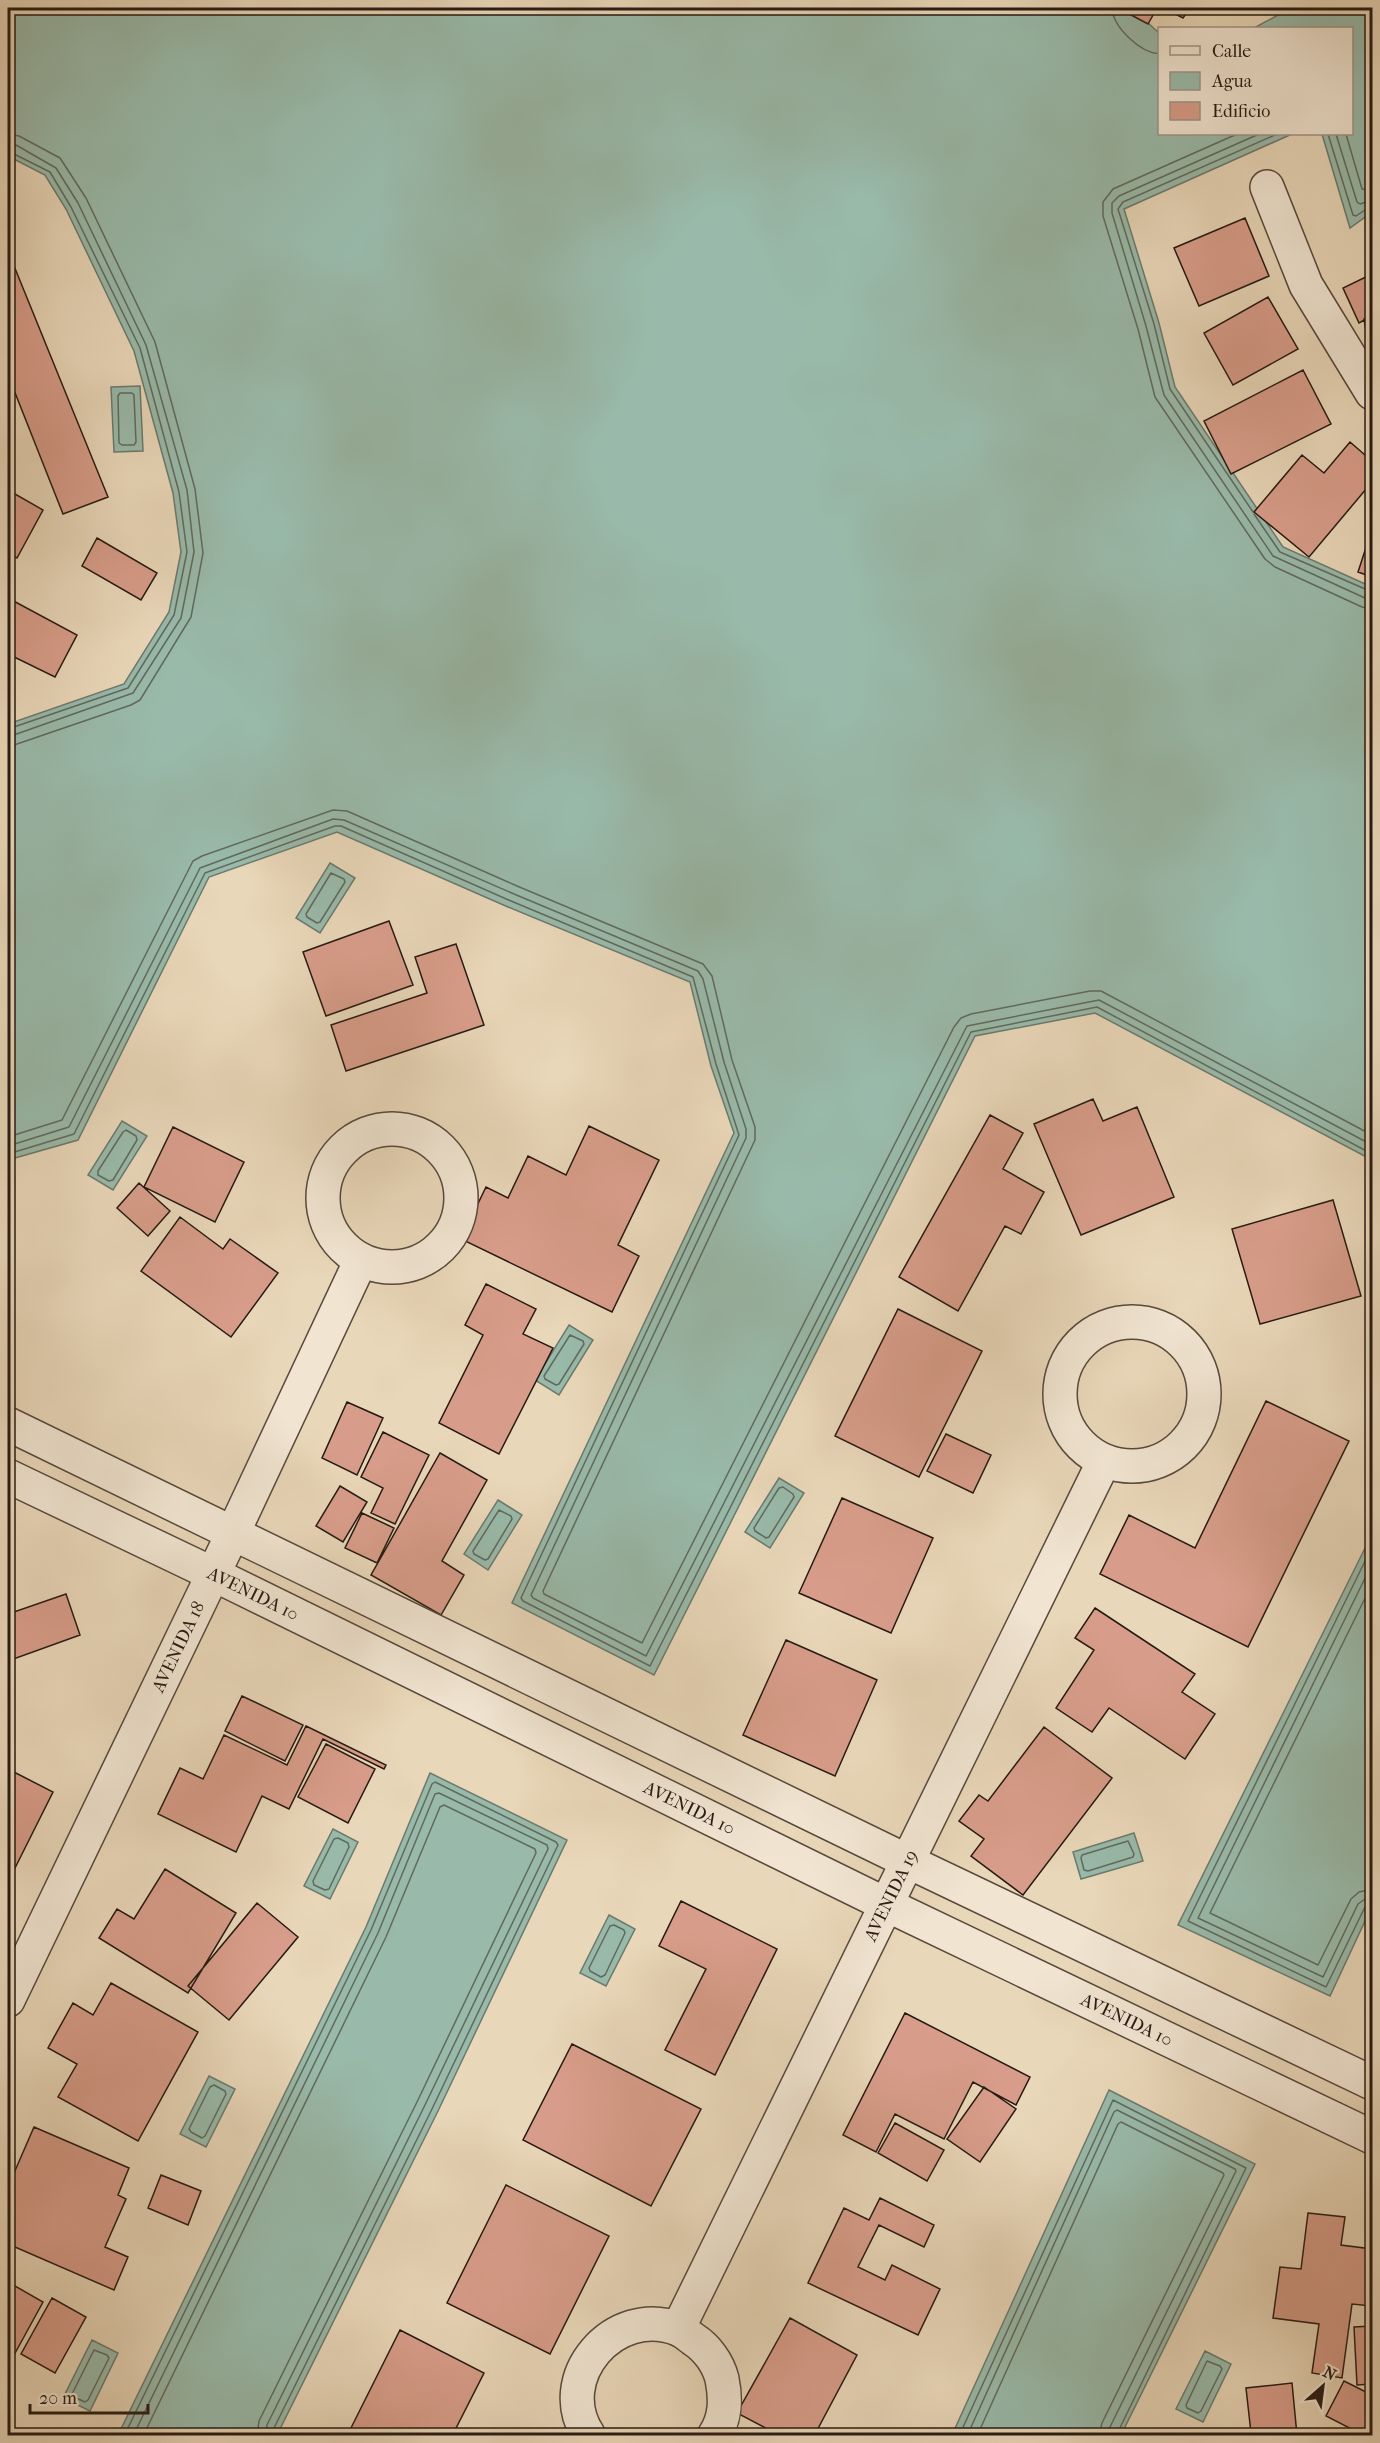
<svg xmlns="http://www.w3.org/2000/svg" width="1380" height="2443" font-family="'IM FELL French Canon',serif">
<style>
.water{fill:#99baaa;stroke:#6b7a6e;stroke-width:1.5}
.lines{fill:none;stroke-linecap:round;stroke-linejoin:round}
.shore{stroke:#606a5e;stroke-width:1.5}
.building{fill:#d89d8a;stroke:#261a13;stroke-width:1.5}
.street-casing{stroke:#57493c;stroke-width:36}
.street{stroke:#f1e5d2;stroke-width:33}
.labels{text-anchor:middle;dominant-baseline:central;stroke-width:4.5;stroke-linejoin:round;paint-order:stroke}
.street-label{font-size:18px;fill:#261a13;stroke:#f1e5d2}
</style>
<rect width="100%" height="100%" fill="#e9d7b9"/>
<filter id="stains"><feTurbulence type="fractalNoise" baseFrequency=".00333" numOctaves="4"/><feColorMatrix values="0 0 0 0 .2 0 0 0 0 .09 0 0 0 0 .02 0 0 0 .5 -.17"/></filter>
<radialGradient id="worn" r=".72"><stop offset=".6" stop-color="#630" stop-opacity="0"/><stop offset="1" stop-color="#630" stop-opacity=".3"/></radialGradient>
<path class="water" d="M8 8H1132L1159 33 1160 134H1292L1124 209 1159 323 1175 387 1283 547 1372 587V1160L1095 1013 975 1036 654 1675 512 1603 734 1133 711 1066 690 982 508 907 337 832 209 877 78 1140 8 1160V724L124 684 169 612 181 552 173 493 134 351 66 209 45 175 8 156Z
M1291 8H1372V212L1350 228 1322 134H1352V28H1254Z
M140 386 143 451 114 452 111 387Z
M330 863 355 878 320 933 296 918Z
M122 1121 147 1136 113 1190 88 1175Z
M569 1325 593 1340 559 1395 535 1380Z
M779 1478 804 1493 770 1548 745 1532Z
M498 1500 522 1515 488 1570 464 1554Z
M1372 1534V1906L1330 1996 1178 1925Z
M430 1773 567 1840 438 2111 279 2431 280 2435H118L366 1927Z
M333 1829 358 1842 330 1899 304 1886Z
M1134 1833 1143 1861 1081 1879 1073 1852Z
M609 1915 635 1929 606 1986 580 1973Z
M209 2076 235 2089 206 2147 180 2134Z
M1109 2090 1255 2164 1121 2435H952Z
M92 2340 118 2353 90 2411 63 2398Z
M1205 2351 1231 2364 1203 2422 1176 2409Z"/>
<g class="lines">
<path class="shore" d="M1112 8C1113 27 1140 53 1160 54
M8 134 19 136 60 158 86 198 155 342 195 489 203 553 191 617 140 700 131 705 17 744 8 746
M1237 134 1113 189 1103 202V216L1138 329 1155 397 1265 559 1275 567 1362 607 1372 609
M1259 134 1119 196 1112 203V213L1146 326 1164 395 1273 556 1365 598 1372 600
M1328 134 1353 215 1356 216 1368 208 1372 207
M1336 134 1357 202 1360 204 1372 200
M1346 134 1362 189 1372 191
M8 143 16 145 56 168 78 203 146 345 187 490 194 552 181 618 133 693 8 737
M8 151 50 172 71 207 140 348 179 492 187 552 174 615 128 688 8 729
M120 393H132L134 395 136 442 134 445H122L119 443 118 396Z
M1253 512 1170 389 1154 324 1118 209 1123 202 1277 134
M1254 514 1280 552 1372 592
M331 873 344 879 345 882 320 922 317 923 307 917 306 914Z
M126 1130 136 1136 137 1140 113 1180 109 1181 98 1175V1171L123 1132Z
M8 1137 62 1120 193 861 202 856 333 810 347 811 517 886 703 964 712 976 732 1060 755 1127V1140L543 1591 544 1594 642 1643 954 1027 961 1018 971 1014 1090 991H1101L1372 1135
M8 1146 69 1127 200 868 333 819 344 820 514 894 698 971 703 979 724 1062 746 1129V1138L531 1595 533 1598 646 1656 967 1026 1099 1000 1372 1145
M8 1154 74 1134 205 873 335 826H341L511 901 693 977 716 1064 739 1135 521 1598 523 1601 650 1666 971 1032 1097 1007 1372 1154
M570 1335 583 1341 584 1344 559 1384 556 1385 545 1379 544 1376Z
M783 1487 793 1494 794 1497 769 1537 766 1538 755 1531 754 1528 779 1488Z
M499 1510 511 1516 512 1519 488 1559 485 1560 474 1554 473 1551Z
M1372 1547 1188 1921 1326 1987 1364 1909 1372 1905
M1372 1564 1198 1918 1323 1977 1358 1904 1365 1899 1372 1898
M1372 1584 1210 1913 1318 1965 1351 1899 1359 1892 1372 1889
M338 1838 348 1843 349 1847 329 1889 325 1890 314 1885 313 1881 334 1839Z
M1128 1841 1134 1854 1133 1857 1088 1871 1084 1870 1081 1858 1082 1855Z
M614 1925 624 1930 625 1933 605 1975 601 1977 590 1971 589 1968 610 1926Z
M214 2085 225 2091 226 2094 205 2136 202 2138 191 2132 189 2129 210 2087Z
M94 2350 107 2355 109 2358 88 2400 85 2402 74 2397 72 2394Z
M1207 2361 1220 2366 1222 2369 1201 2411 1198 2413 1187 2408 1186 2405Z
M124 2436 371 1930 432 1784 435 1782 556 1842 558 1845 432 2109 274 2428V2436
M133 2436 378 1933 435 1794 439 1793 547 1845 548 1849 425 2105 267 2425 266 2436
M143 2436 386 1937 440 1807 444 1805 535 1849 536 1853 417 2102 259 2421 257 2436
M959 2436 1113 2100 1246 2168 1116 2436
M967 2436 1114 2112 1117 2110 1235 2169 1236 2171 1110 2427 1108 2436
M977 2436 1118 2124 1121 2122 1223 2173 1224 2175 1102 2423 1099 2436"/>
</g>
<path class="building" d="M1118 8H1157L1148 24Z
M1164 8H1190L1183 18Z
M1245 218 1269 276 1199 306 1174 248Z
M12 261 108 497 63 514 8 375V263Z
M1372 274V316L1359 323 1343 288Z
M1268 297 1298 349 1233 385 1204 333Z
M1372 317V367L1364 319Z
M1303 370 1331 424 1231 474 1204 421Z
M1350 442 1372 461V482L1309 557 1254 512 1302 455 1324 473Z
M8 490 43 510 17 558 8 553Z
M1372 529V577L1358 572Z
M97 538 157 573 141 600 82 566Z
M8 598 77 635 55 677 8 654Z
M389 921 413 985 326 1016 303 952Z
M456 944 484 1025 346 1071 331 1025 427 993 415 957Z
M1093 1099 1103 1121 1137 1107 1174 1197 1081 1235 1034 1124Z
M990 1115 1023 1133 1003 1169 1044 1192 1021 1234 1005 1226 958 1311 899 1277Z
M589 1126 659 1160 618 1245 639 1256 612 1312 461 1239 486 1187 508 1198 528 1156 566 1175Z
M173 1127 244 1162 215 1222 144 1187Z
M139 1183 170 1211 148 1236 117 1208Z
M1333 1200 1361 1296 1260 1324 1232 1229Z
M180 1217 223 1249 230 1239 278 1273 231 1337 141 1271Z
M486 1284 536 1309 523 1334 553 1348 499 1454 439 1423 483 1335 465 1325Z
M898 1309 982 1351 919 1477 835 1436Z
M1266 1401 1349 1441 1248 1647 1100 1574 1129 1515 1195 1548Z
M347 1402 383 1418 357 1475 322 1458Z
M383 1432 429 1455 395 1524 371 1513 383 1488 361 1477Z
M946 1434 991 1455 973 1493 927 1471Z
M440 1453 487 1480 442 1561 464 1575 441 1615 371 1575Z
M340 1486 367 1502 343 1542 316 1526Z
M842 1498 933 1538 891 1633 799 1593Z
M362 1513 394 1528 377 1563 345 1548Z
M66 1594 80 1635 8 1661V1614Z
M1095 1608 1195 1674 1182 1692 1215 1714 1185 1759 1109 1708 1092 1732 1056 1708 1094 1650 1075 1638Z
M786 1640 877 1680 835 1776 743 1735Z
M242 1696 303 1725 285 1761 225 1731Z
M306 1726 386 1765 384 1769 323 1739 289 1809 262 1796 236 1852 158 1814 180 1768 203 1779 224 1735 287 1765Z
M1044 1727 1112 1778 1023 1895 971 1856 984 1839 959 1821 979 1795 988 1801Z
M326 1744 375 1769 348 1823 298 1797Z
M8 1769 53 1792 8 1882Z
M165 1869 236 1913 188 1993 99 1938 117 1909 134 1919Z
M681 1901 777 1949 715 2075 665 2050 706 1969 659 1946Z
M257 1903 298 1937 229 2020 188 1986Z
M111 1983 198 2032 138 2141 58 2097 77 2064 48 2048 73 2003 93 2015Z
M905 2013 1030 2077 1016 2105 973 2082 944 2139 895 2114 876 2152 843 2135Z
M572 2044 701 2109 651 2206 523 2140Z
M984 2087 1016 2109 980 2162 947 2139Z
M895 2123 944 2150 927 2181 878 2153Z
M34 2127 129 2168 118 2195 126 2199 105 2247 128 2257 114 2290 8 2244 9 2214 8 2178 11 2180Z
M161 2175 201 2191 188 2225 148 2208Z
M506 2185 609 2236 550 2354 447 2303Z
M880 2198 934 2225 924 2247 879 2225 858 2267 885 2280 892 2265 940 2289 918 2335 808 2283 844 2208 869 2220Z
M1308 2213 1345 2217 1341 2245 1372 2249V2306L1352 2304 1342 2378 1312 2373 1319 2324 1273 2318 1280 2267 1301 2269Z
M8 2282 43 2302 8 2366Z
M52 2298 86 2317 55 2373 21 2354Z
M790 2318 857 2355 814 2436H774L775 2433 737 2413Z
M1372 2326V2384L1357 2385 1354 2327Z
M400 2330 484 2373 452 2436H347Z
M1344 2381 1372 2395V2429L1369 2436H1365L1326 2416Z
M1292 2383 1297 2435 1346 2431 1347 2436H1222L1251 2433 1246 2388Z"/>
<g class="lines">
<g class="street-casing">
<g id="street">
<path d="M1267 187 1306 285 1372 393"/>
<circle cx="392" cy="1198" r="69"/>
<circle cx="1132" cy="1394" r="72"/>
<path d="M8 1424 907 1861 1372 2083"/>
<path id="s1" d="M8 1476 213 1574 885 1904 1372 2137"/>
<path id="s2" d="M8 2000 233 1533 361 1260"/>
<path id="s3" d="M678 2329 1104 1461"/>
<path d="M589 2436C550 2378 615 2304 678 2329 683 2331 689 2336 693 2339 707 2348 718 2363 722 2379 726 2399 726 2418 714 2436"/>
</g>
</g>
<use href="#street" class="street"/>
</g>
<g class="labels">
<g class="street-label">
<text stroke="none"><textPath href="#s1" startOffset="272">AVENIDA 10</textPath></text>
<text stroke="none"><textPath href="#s2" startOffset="392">AVENIDA 18</textPath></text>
<text stroke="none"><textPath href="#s1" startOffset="758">AVENIDA 10</textPath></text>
<text stroke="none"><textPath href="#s3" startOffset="483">AVENIDA 19</textPath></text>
<text stroke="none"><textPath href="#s1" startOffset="1244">AVENIDA 10</textPath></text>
</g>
</g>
<rect width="1380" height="2443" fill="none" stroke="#e9d7b9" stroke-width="30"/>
<rect x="9" y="9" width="1362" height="2425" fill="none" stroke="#261a13" stroke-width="3"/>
<rect x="15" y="15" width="1350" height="2413" fill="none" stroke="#261a13" stroke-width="1.5"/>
<rect x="1158" y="27" width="195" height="108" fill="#f1e5d2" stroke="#a09486" stroke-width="1.5"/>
<rect x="1170" y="46" width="30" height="9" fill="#f1e5d2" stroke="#a09486" stroke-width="1.5"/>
<text x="1212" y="57" font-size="18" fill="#261a13">Calle</text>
<rect x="1170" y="72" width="30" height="18" fill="#99baaa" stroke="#a09486" stroke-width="1.5"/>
<text x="1212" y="87" font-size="18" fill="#261a13">Agua</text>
<rect x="1170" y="102" width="30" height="18" fill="#d89d8a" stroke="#a09486" stroke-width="1.5"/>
<text x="1212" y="117" font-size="18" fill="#261a13">Edificio</text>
<g transform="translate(1323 2386) rotate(28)" stroke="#f1e5d2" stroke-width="4.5" paint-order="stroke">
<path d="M0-4.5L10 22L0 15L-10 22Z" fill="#261a13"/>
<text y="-9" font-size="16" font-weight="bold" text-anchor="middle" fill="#261a13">N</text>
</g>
<path d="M30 2404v9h118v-9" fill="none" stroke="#261a13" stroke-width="3"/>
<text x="39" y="2404" font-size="18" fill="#261a13" stroke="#f1e5d2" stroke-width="4.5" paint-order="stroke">20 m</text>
<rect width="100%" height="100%" filter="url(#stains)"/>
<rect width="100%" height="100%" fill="url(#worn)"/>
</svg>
